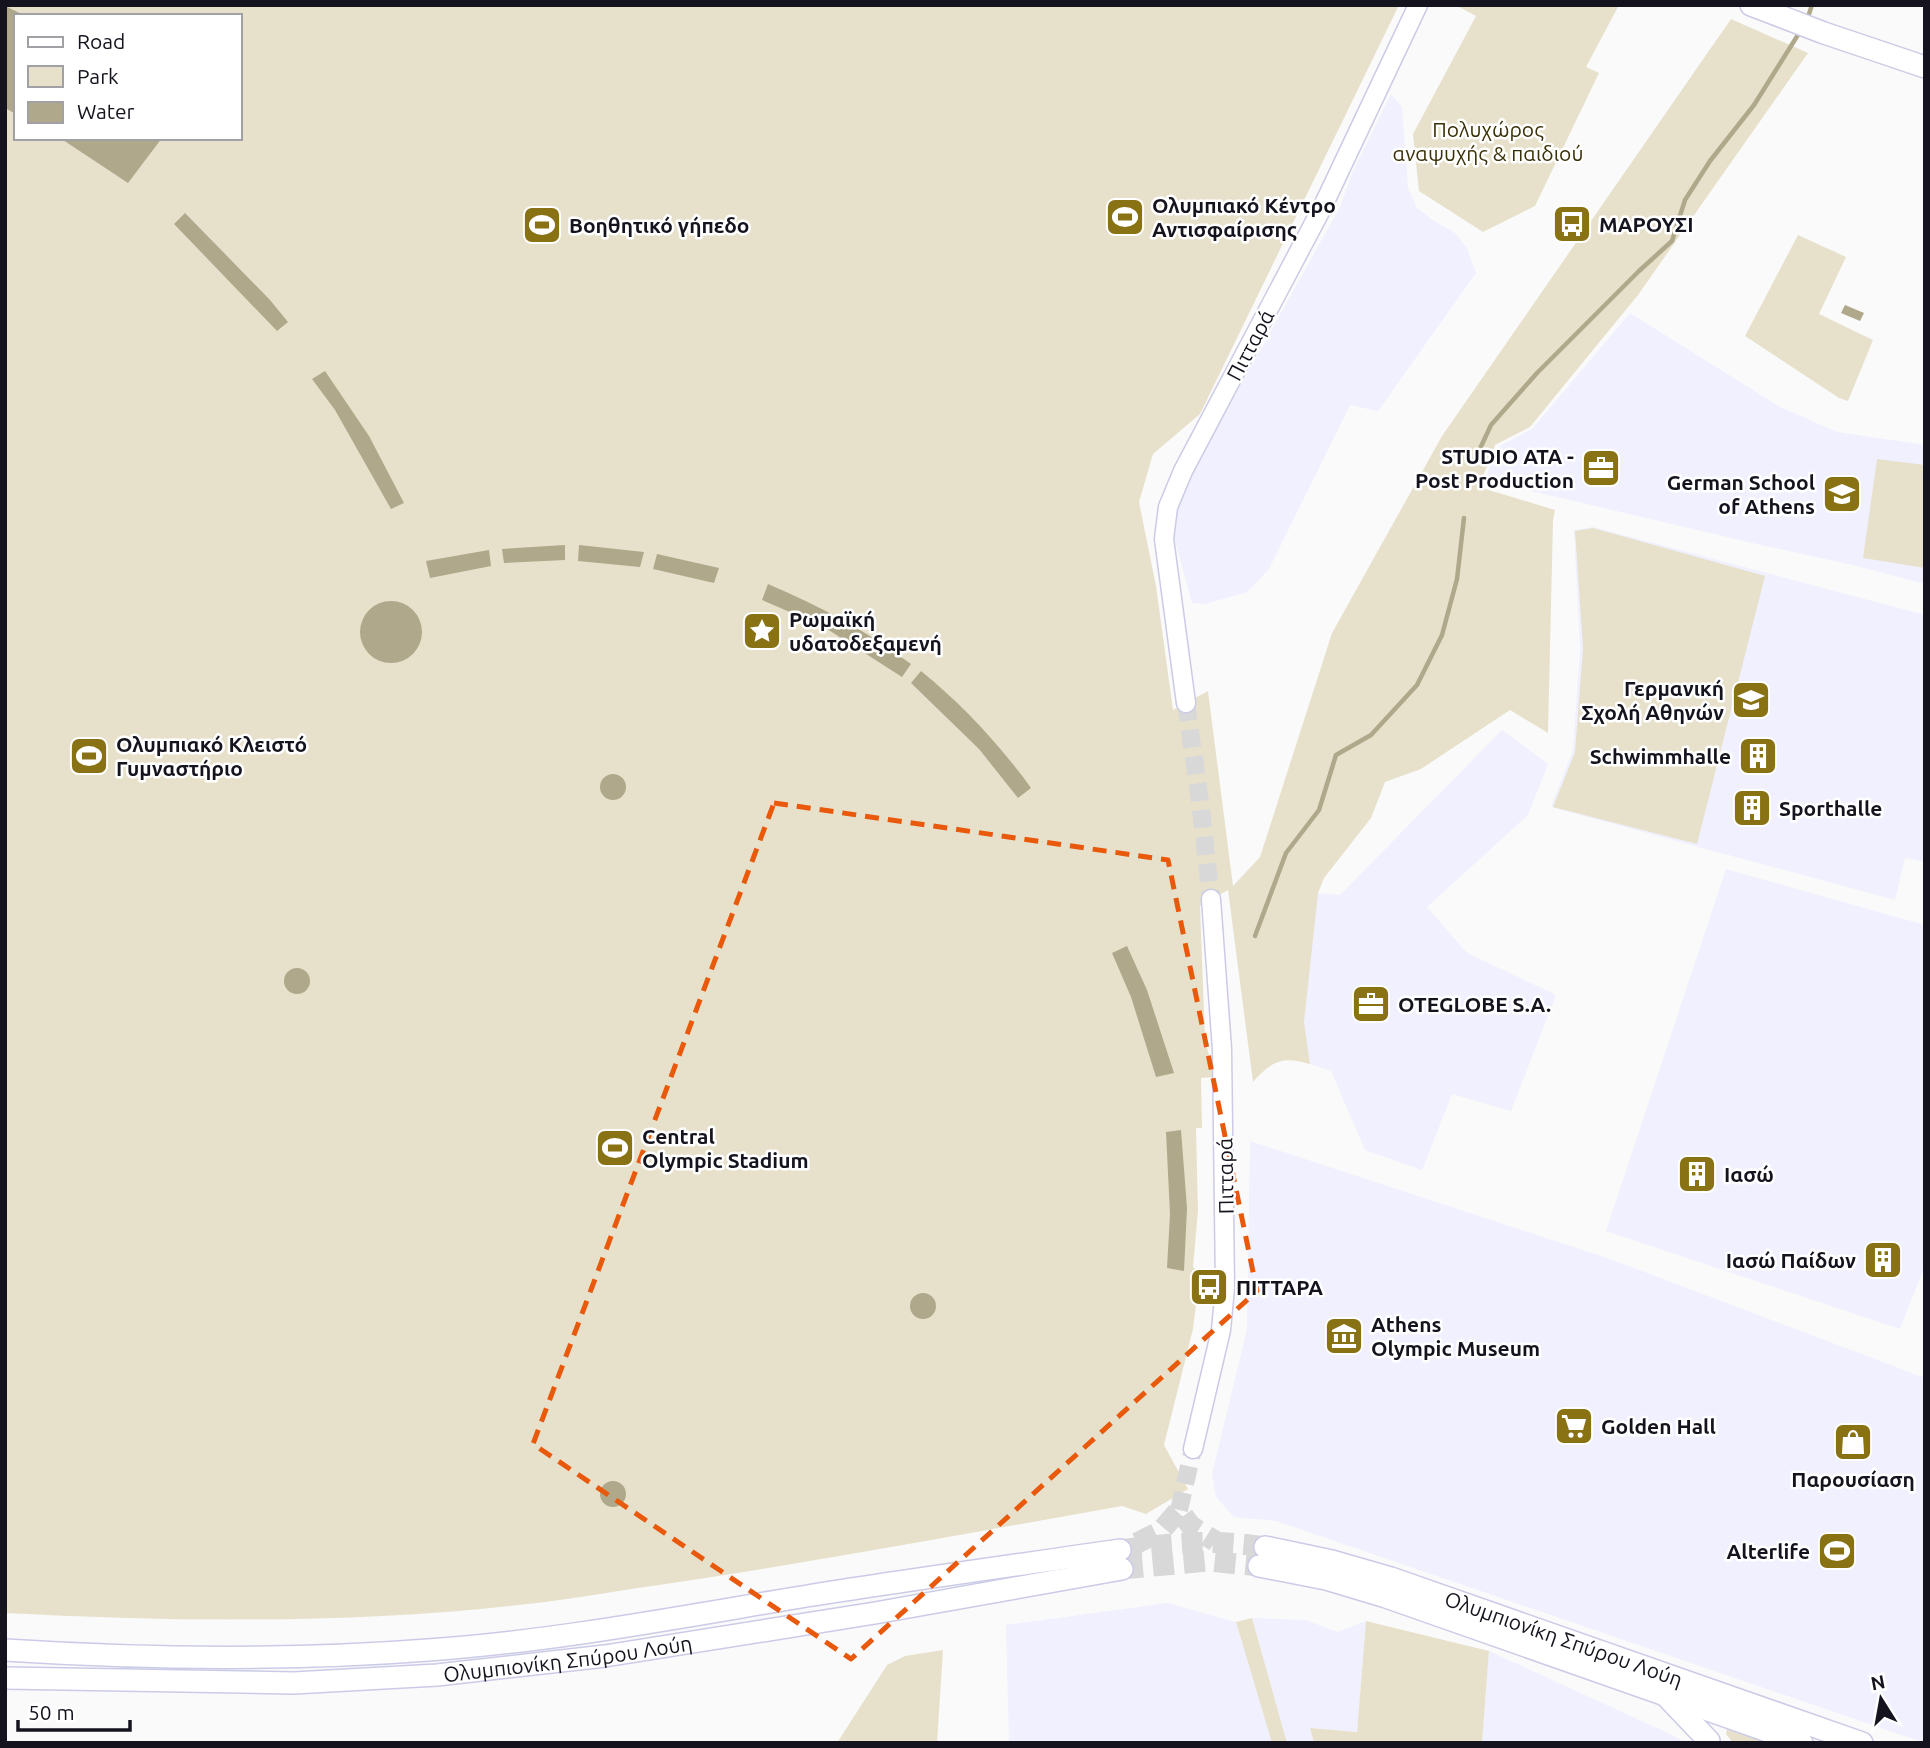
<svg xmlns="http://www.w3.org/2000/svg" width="1930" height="1748" font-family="Ubuntu,sans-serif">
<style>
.built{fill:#f0f0fe}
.green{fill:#e7e1cc;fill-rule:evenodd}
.water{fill:#afa88a}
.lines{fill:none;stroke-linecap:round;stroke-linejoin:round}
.stream{stroke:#afa88a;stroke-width:4.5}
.minor-tunnel{stroke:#d8d8d9;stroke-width:18;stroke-dasharray:18 9;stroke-linecap:butt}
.major-tunnel{stroke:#d8d8d9;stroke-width:21;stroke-dasharray:21 10;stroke-linecap:butt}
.minor-casing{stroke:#cbcbe7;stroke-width:21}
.major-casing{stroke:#cbcbe7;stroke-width:24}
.minor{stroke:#fff;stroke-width:18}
.major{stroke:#fff;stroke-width:21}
.marked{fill:none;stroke:#e8590c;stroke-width:5;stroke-dasharray:14 9;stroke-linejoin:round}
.labels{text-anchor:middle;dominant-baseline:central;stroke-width:5;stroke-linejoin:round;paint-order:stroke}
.park-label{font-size:21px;fill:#3b3109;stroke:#fff}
.poi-label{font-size:21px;font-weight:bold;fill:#15141e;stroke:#fff;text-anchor:start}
.street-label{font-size:21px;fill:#15141e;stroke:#fff}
</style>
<rect width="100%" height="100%" fill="#fafafa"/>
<path class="built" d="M1391 94 1402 107 1408 188 1417 208 1434 221 1455 233 1467 248 1476 273 1378 411 1350 405 1269 569 1247 592 1205 604 1192 603 1173 533 1180 494 1340 207 1353 171Z
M1630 313 1780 407 1837 432 1925 445V584L1857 566 1748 542 1485 480 1498 447 1532 429Z
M1593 527 1925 615V862L1905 858 1895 900 1551 807 1573 750 1580 649 1574 530Z
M1502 730 1548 764 1528 815 1427 907 1467 953 1556 995 1511 1111 1452 1094 1422 1170 1365 1150 1331 1071 1310 1064 1281 898 1318 893 1340 895Z
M1726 869 1925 925V1265L1900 1329 1606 1231Z
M1250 1141 1613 1260 1925 1378V1743L1276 1521 1234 1517 1216 1497 1212 1474 1247 1329Z
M1167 1603 1236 1622 1272 1743H1009L1006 1625Z
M1252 1618 1306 1620 1337 1632 1366 1621 1357 1732 1311 1728 1314 1743H1287Z
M1489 1651 1672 1735 1686 1743H1482Z"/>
<path class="green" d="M5 5H1399L1200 414 1153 454 1139 502 1156 586 1173 710 1208 691 1233 886 1260 857 1332 633 1442 436 1731 19 1808 53 1638 295 1530 427 1495 445 1479 487 1555 510 1553 521 1548 733 1510 710 1421 769 1385 782 1371 818 1324 878 1318 893 1304 1022 1310 1064C1282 1056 1273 1060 1253 1082L1228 890 1200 906 1205 1039 1214 1077 1201 1078 1202 1128H1196L1198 1211 1193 1267 1200 1273 1193 1329 1164 1445 1188 1489 1146 1514 1122 1506C958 1535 795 1566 631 1589 594 1595 557 1601 519 1605 349 1624 176 1622 5 1613ZM16 16H240V138H16Z
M1455 5H1619L1586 67 1599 73 1535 206 1483 232 1419 191 1413 134 1476 16Z
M1798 235 1846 257 1819 314 1873 340 1848 401 1839 398 1745 336Z
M1877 459 1925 465V568L1863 558Z
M1593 528 1765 576 1697 844 1553 807 1575 752 1583 648 1575 531Z
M1252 1618 1287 1743H1272L1236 1622Z
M1366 1621 1489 1651 1482 1743H1314L1310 1728 1357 1732Z
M943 1650 937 1743H837L887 1665 905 1656Z
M1732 1728 1775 1743H1733L1726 1734 1727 1729Z"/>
<path class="water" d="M5 6 26 16H16V114L5 108Z
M60 138H162L128 183Z
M185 213 270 300 288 322 277 331 174 224Z
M1845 305 1864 313 1860 321 1841 313Z
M325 371 369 436 404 503 391 509 335 410 312 379Z
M565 545V560L504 563 502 549Z
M579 545 644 552 640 567 578 561Z
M489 550 491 566 430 578 426 561Z
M657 554 719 568 714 583 653 569Z
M768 584C823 608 862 628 911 664L902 677 824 627 762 600Z
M360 632a31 31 0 1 1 62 0a31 31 0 1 1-62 0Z
M921 671C963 705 999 744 1031 788L1018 798 979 749 911 683Z
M600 787a13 13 0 1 1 26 0a13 13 0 1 1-26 0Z
M1127 946 1147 990 1174 1073 1156 1077 1131 997 1112 953Z
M284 981a13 13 0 1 1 26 0a13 13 0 1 1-26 0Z
M1181 1130 1187 1208 1184 1271 1167 1268 1170 1214 1166 1132Z
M910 1306a13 13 0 1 1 26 0a13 13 0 1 1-26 0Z
M600 1494a13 13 0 1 1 26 0a13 13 0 1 1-26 0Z"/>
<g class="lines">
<path class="stream" d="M1807 20 1812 5
M1478 453 1491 425 1537 373 1639 271 1672 241 1685 200 1710 161 1754 105 1801 30
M1255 936 1286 853 1319 810 1336 755 1371 735 1417 685 1442 635 1457 579 1464 518"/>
<path class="minor-tunnel" d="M1186 703 1200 801 1211 899
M1179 1510 1193 1449"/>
<path class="major-tunnel" d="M1137 1543 1161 1531 1179 1510 1191 1526 1215 1541
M1120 1550C1171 1543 1213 1539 1265 1547
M1122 1569 1208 1561 1259 1566"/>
<g class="minor-casing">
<path id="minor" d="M1186 703 1164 539 1168 507 1183 471 1322 208 1418 5
M1193 1449 1221 1330 1225 1288 1222 1049 1211 899"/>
</g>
<g class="major-casing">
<g id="major">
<path d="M1751 5 1824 33 1925 67"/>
<path id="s1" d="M1265 1547 1332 1561 1391 1578 1862 1743"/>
<path d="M1259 1566 1326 1579 1386 1597 1802 1743"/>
<path d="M5 1650C146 1659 287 1661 428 1650 557 1641 685 1616 813 1595 915 1579 1017 1565 1120 1550"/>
<path id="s2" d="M5 1678 294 1683 437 1675 605 1656 875 1613 1122 1569"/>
<path d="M1667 1697 1709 1741"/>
</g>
</g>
<use href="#minor" class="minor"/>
<use href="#major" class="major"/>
</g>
<path class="marked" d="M774 803 1168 860 1257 1291 851 1659 533 1444Z"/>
<defs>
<g id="stadium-square" transform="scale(2.0125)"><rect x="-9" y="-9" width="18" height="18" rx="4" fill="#887214" stroke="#fff"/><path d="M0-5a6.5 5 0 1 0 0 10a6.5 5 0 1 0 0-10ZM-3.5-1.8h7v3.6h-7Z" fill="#fff"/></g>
<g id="bus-square" transform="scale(2.0125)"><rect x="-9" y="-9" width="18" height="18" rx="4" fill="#887214" stroke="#fff"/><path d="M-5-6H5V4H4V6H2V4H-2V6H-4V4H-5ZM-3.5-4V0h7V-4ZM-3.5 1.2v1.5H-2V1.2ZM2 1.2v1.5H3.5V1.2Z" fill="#fff"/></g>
<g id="office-square" transform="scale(2.0125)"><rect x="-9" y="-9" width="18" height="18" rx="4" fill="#887214" stroke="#fff"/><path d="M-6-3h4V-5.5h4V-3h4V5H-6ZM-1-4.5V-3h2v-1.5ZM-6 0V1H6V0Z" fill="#fff"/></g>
<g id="school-square" transform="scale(2.0125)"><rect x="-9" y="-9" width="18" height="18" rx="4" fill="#887214" stroke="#fff"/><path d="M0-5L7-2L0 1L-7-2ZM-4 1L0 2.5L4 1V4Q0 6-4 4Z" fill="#fff"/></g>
<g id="sight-square" transform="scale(2.0125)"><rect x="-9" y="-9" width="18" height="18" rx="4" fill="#887214" stroke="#fff"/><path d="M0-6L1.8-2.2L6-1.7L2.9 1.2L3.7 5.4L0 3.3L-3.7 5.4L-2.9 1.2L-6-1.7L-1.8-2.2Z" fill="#fff"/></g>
<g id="building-square" transform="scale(2.0125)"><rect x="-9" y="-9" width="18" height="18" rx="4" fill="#887214" stroke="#fff"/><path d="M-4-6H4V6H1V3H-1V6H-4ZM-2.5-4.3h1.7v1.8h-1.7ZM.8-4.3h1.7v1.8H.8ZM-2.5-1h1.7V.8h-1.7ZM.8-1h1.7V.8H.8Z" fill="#fff"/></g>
<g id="museum-square" transform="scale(2.0125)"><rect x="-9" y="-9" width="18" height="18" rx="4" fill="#887214" stroke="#fff"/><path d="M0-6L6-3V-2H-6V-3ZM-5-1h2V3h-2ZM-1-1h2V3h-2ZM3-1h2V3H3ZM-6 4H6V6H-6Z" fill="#fff"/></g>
<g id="supermarket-square" transform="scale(2.0125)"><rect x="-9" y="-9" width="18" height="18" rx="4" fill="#887214" stroke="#fff"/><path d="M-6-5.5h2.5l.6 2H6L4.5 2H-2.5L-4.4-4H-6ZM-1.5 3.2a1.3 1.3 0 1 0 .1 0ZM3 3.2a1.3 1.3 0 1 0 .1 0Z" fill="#fff"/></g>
<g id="shop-square" transform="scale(2.0125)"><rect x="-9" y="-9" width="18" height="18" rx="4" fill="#887214" stroke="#fff"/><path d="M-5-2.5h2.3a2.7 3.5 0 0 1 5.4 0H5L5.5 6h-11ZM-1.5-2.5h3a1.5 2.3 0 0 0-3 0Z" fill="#fff"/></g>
</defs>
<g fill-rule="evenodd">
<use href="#stadium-square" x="1125" y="217"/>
<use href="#bus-square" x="1572" y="224"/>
<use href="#stadium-square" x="542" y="225"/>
<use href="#office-square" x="1601" y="468"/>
<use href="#school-square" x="1842" y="494"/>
<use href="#sight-square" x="762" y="631"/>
<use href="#school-square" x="1751" y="700"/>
<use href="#stadium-square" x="89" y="756"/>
<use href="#building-square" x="1758" y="756"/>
<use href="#building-square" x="1752" y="808"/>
<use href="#office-square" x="1371" y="1004"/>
<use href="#stadium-square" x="615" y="1148"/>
<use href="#building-square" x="1697" y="1174"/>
<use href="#building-square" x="1883" y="1260"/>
<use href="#bus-square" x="1209" y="1287"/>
<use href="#museum-square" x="1344" y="1336"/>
<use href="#supermarket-square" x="1574" y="1426"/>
<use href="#shop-square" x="1853" y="1442"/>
<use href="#stadium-square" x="1837" y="1551"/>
</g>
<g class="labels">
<g class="park-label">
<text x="1488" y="129">Πολυχώρος<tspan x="1488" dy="24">αναψυχής &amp; παιδιού</tspan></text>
</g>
<g class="poi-label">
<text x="1152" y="205">Ολυμπιακό Κέντρο<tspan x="1152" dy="24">Αντισφαίρισης</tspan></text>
<text x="1599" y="224">ΜΑΡΟΥΣΙ</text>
<text x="569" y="225">Βοηθητικό γήπεδο</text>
<text x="1574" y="456" text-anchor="end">STUDIO ATA -<tspan x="1574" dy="24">Post Production</tspan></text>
<text x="1815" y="482" text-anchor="end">German School<tspan x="1815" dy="24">of Athens</tspan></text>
<text x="789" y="619">Ρωμαϊκή<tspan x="789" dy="24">υδατοδεξαμενή</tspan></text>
<text x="1724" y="688" text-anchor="end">Γερμανική<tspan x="1724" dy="24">Σχολή Αθηνών</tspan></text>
<text x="116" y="744">Ολυμπιακό Κλειστό<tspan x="116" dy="24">Γυμναστήριο</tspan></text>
<text x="1731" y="756" text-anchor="end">Schwimmhalle</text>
<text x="1779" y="808">Sporthalle</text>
<text x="1398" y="1004">OTEGLOBE S.A.</text>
<text x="642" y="1136">Central<tspan x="642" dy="24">Olympic Stadium</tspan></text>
<text x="1724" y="1174">Ιασώ</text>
<text x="1856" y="1260" text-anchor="end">Ιασώ Παίδων</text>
<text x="1236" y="1287">ΠΙΤΤΑΡΑ</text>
<text x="1371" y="1324">Athens<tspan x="1371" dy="24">Olympic Museum</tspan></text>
<text x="1601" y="1426">Golden Hall</text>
<text x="1853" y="1479" text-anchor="middle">Παρουσίαση</text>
<text x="1810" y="1551" text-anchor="end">Alterlife</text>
</g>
<g class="street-label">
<text transform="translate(1250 345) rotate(-62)">Πιτταρά</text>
<text transform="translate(1225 1176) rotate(-91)">Πιτταρά</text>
<text stroke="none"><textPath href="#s1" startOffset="313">Ολυμπιονίκη Σπύρου Λούη</textPath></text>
<text stroke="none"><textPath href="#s2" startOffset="564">Ολυμπιονίκη Σπύρου Λούη</textPath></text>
</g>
</g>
<rect width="1930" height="1748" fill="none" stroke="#15141e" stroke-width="14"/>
<rect x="14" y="14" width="228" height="126" fill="#ffffff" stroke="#a1a1a5" stroke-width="2"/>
<rect x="28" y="37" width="35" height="10" fill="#ffffff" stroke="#a1a1a5" stroke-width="2"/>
<text x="77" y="49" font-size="21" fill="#15141e">Road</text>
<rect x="28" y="66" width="35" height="21" fill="#e7e1cc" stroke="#a1a1a5" stroke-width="2"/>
<text x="77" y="84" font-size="21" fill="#15141e">Park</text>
<rect x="28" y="102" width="35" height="21" fill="#afa88a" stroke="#a1a1a5" stroke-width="2"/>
<text x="77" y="119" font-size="21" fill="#15141e">Water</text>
<g transform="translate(1881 1699) rotate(349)" stroke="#ffffff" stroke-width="5" paint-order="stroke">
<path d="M0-5L12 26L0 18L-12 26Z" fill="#15141e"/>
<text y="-10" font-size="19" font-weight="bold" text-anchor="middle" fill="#15141e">N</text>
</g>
<path d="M18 1720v10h112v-10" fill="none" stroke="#15141e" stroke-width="3.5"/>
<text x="28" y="1720" font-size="21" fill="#15141e" stroke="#ffffff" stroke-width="5" paint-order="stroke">50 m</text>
</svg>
